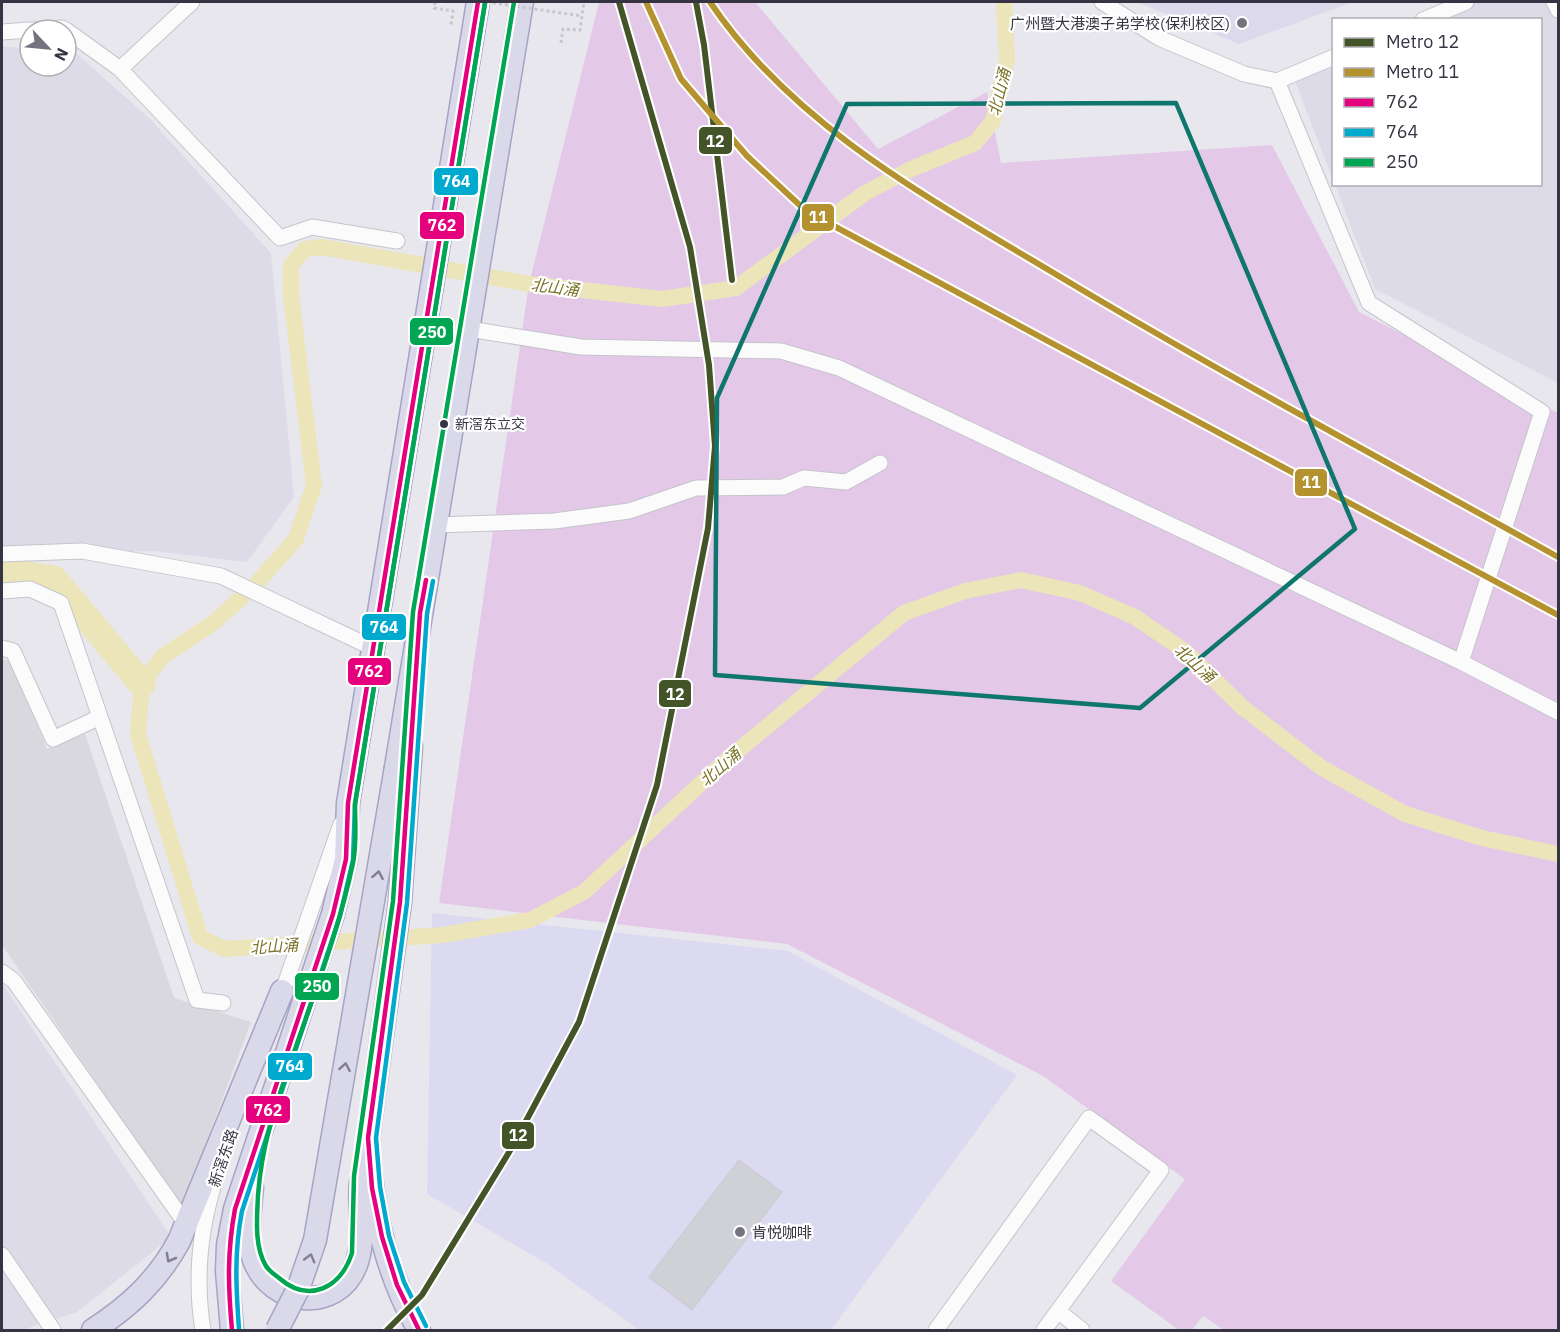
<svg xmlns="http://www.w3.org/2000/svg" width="1560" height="1332" font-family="'IBM Plex Sans','Noto Sans SC',sans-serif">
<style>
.residential{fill:#dddbe8}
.commercial{fill:#dbdaf1}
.education{fill:#ddd9ec}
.green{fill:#e4c8e8}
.parking{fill:#d9d8df}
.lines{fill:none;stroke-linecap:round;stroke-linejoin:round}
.canal{stroke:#ebe5b9;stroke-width:16}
.river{stroke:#ebe5b9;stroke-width:27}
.building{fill:#d0d0d7;stroke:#cecdd6;stroke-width:1.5}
.minor-casing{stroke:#c5c4cc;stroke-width:17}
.highway-casing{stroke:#a7a3c5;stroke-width:25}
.path{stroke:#c7c6cc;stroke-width:3;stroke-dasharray:3 3;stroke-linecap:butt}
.minor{stroke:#fcfbfc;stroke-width:15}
.highway{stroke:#dad9ea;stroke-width:22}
.highway-bridge-casing{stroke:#a7a3c5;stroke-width:25;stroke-linecap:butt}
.path-bridge{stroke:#c7c6cc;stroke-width:3;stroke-dasharray:3 3;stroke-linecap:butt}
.highway-bridge{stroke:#dad9ea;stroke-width:22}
.bus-1-casing{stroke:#fff;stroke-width:9}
.bus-2-casing{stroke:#fff;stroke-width:9}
.bus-3-casing{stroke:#fff;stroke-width:9}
.bus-1{stroke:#e5007d;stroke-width:4.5}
.bus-2{stroke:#00a9ce;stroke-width:4.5}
.bus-3{stroke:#00a651;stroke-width:4.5}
.metro-1-casing{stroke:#fff;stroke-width:10}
.metro-2-casing{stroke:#fff;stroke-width:10}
.metro-1{stroke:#435428;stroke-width:6}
.metro-2{stroke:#b59230;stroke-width:6}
.oneway{stroke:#807e8e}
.marked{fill:none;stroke:#0f766e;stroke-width:4.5;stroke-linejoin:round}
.poi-dot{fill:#74737f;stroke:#fff;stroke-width:2}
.bus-dot{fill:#363443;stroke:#fff;stroke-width:2}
.labels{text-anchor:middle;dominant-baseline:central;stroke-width:4.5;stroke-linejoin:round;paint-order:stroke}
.bus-label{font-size:14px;fill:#363443;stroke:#fff;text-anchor:start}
.poi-label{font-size:15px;fill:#363443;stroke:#fff;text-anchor:end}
.street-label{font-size:15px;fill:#363443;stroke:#fff}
.water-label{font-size:16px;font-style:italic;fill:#7b7429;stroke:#fff}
.line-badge{stroke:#fff;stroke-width:2}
.badge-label{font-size:16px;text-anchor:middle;font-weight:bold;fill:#fff}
</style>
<rect width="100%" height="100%" fill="#e8e7ee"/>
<path class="residential" d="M1470 2H1558V383L1375 289 1335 185 1540 184V20L1430 19Z
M2 46 30 49V66H66V52L76 53 150 119 271 253 294 497 247 562 154 551 2 554Z
M1333 64V180L1295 81Z
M2 983 171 1237 77 1312 22 1330H2Z"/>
<path class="commercial" d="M432 913 788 951 1017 1075 831 1330H639L546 1263 427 1194Z"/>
<path class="education" d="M1137 2H1353L1239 44Z"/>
<path class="green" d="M599 2H755L878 149 987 92 1001 163 1272 145 1359 312 1558 413V1330H1224L1203 1316 1192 1330H1179L1111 1281 1185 1179 1043 1076 787 944 439 903 529 284Z"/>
<path class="parking" d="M2 659 11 661 47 749 85 734 174 998 251 1022 182 1207 2 945Z"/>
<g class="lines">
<path class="canal" d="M255 585 296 539 314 485 291 295V265L305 249 322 247 529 284 662 299 736 288 865 193 909 170 975 143 993 121 1007 59 1004 2
M241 598 213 623 162 657 142 684 138 734 200 937 224 949 443 935 530 920 584 892 723 763 904 613 965 591 1021 580 1080 593 1135 617 1186 652 1242 707 1322 768 1405 814 1482 838 1558 854"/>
<path class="river" d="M2 572 54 579 142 684"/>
</g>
<path class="building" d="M739 1160 782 1192 692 1310 649 1277Z"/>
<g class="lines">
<g class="minor-casing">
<path id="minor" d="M1102 2 1159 38 1244 74 1277 81 1334 57
M1554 2 1558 10
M1423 20 1466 2
M33 30 62 28 65 30
M66 30 120 69 280 238 312 227 397 241
M2 32 30 30
M120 69 192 2
M1277 81 1369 303 1542 412 1461 662
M469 329 581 347 781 351 839 368 1461 662 1558 712
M435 525 554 521 629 511 696 488 783 487 804 478 846 482 880 463
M2 554 82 551 221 576 373 648
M2 591 30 589 61 603 197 1000 223 1003
M2 648 13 651 53 739 100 717
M2 972 14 981 186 1224
M280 999 341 824
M2 1255 53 1330
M1058 1311 1082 1330
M203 1330C194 1275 200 1224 218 1171
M936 1330 1089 1118 1161 1170 1044 1330"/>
</g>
<g class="highway-casing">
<path id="highway" d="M411 746 400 902 368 1138C371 1205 385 1272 419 1330
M396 767 522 2
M252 1187C250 1210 245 1237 254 1260 271 1306 337 1314 356 1265 366 1238 358 1210 361 1182
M93 1330C130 1306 158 1280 179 1241L282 991
M232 1330 227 1271 228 1245 235 1209 333 914 346 859 348 803 478 2"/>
</g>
<path class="path" d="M435 2 434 8 453 11 451 25
M561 43 563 29 580 30 584 2"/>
<use href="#minor" class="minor"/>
<use href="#highway" class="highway"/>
<g class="highway-bridge-casing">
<path id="highway-bridge" d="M277 1330 298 1289 315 1240 396 767"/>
</g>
<path class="path-bridge" d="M487 2 582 16"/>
<use href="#highway-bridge" class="highway-bridge"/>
<g class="bus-1-casing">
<path id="bus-1" d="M232 1330C228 1286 227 1252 235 1209L333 914 346 859 348 803 478 2
M419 1330 397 1285 382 1237 372 1188 368 1138 400 902 420 613 426 580"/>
</g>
<g class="bus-2-casing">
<path id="bus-2" d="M426 1326 404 1282 389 1236 380 1187 376 1138 407 903 427 614 433 581
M239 1329C236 1288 234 1252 242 1211L340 916 353 860 355 804 485 3"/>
</g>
<g class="bus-3-casing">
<path id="bus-3" d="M485 3 355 804C355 823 357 844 353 863 339 930 314 994 292 1058 275 1107 262 1143 258 1195 257 1218 254 1246 266 1266 269 1271 275 1275 279 1278 309 1304 341 1288 352 1253L354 1176 393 901 413 612 514 2"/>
</g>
<use href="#bus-1" class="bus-1"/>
<use href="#bus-2" class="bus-2"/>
<use href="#bus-3" class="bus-3"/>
<g class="metro-1-casing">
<path id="metro-1" d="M696 2 704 45 732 280
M387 1330 422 1295 511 1149 579 1022 657 785 708 528 715 446 709 365 690 247 619 2"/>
</g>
<g class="metro-2-casing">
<path id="metro-2" d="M646 2 681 79 747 156 806 211 1558 615
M710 2C794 127 932 200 1057 275 1222 374 1391 464 1558 557"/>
</g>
<use href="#metro-1" class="metro-1"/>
<use href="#metro-2" class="metro-2"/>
</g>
<defs><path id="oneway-chevron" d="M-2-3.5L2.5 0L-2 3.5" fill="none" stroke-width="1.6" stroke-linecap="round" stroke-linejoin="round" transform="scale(1.5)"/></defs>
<g class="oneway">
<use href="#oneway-chevron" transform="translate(378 875) rotate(-80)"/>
<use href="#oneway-chevron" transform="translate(345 1067) rotate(-80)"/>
<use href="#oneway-chevron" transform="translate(170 1258) rotate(119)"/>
<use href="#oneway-chevron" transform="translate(310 1258) rotate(-74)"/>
</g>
<path class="marked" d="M1176 103 1355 529 1140 708 715 675 717 398 847 104Z"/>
<g class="poi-dot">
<circle cx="1242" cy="23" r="6"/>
<circle cx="740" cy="1232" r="6"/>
</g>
<circle class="bus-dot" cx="444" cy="424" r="5"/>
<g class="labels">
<g class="bus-label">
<text x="455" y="424">新滘东立交</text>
</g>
<g class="poi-label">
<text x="1230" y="23">广州暨大港澳子弟学校(保利校区)</text>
<text x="752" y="1232" text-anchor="start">肯悦咖啡</text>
</g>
<g class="street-label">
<text transform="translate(223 1158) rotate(-71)">新滘东路</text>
</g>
<g class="water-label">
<text transform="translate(999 92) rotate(-76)">北山涌</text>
<text transform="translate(555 287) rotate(7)">北山涌</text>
<text transform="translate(1195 663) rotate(42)">北山涌</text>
<text transform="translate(720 767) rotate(-41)">北山涌</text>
<text transform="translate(274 946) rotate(-4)">北山涌</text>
</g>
</g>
<g class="line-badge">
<rect x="698" y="126" width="35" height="29" rx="6" fill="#435428"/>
<rect x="433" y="167" width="46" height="29" rx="6" fill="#00a9ce"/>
<rect x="801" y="203" width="34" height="29" rx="6" fill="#b59230"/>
<rect x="419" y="211" width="46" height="29" rx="6" fill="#e5007d"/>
<rect x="409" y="317" width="45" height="29" rx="6" fill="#00a651"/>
<rect x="1294" y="468" width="34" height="29" rx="6" fill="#b59230"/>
<rect x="361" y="613" width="46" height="28" rx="6" fill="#00a9ce"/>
<rect x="347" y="657" width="45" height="29" rx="6" fill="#e5007d"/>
<rect x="658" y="679" width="34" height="29" rx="6" fill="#435428"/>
<rect x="294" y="972" width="46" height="29" rx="6" fill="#00a651"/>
<rect x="267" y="1052" width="46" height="29" rx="6" fill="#00a9ce"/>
<rect x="245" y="1095" width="46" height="29" rx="6" fill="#e5007d"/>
<rect x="501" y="1121" width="34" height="29" rx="6" fill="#435428"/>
</g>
<g class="badge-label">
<text x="715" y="147">12</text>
<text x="456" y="187">764</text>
<text x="818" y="223">11</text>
<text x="442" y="231">762</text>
<text x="432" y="338">250</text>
<text x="1311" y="488">11</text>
<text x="384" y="633">764</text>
<text x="369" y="677">762</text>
<text x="675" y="700">12</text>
<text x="317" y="992">250</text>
<text x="290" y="1072">764</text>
<text x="268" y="1116">762</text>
<text x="518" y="1141">12</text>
</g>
<rect width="1560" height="1332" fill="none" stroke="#363443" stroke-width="6"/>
<rect x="1332" y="18" width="210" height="168" fill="#ffffff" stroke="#afaeb4" stroke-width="1.5"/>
<rect x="1344" y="38" width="30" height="9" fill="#435428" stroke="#afaeb4" stroke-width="1.5"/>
<text x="1386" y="48" font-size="18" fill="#363443">Metro 12</text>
<rect x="1344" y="68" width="30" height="9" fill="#b59230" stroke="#afaeb4" stroke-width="1.5"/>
<text x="1386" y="78" font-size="18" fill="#363443">Metro 11</text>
<rect x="1344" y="98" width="30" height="9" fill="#e5007d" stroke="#afaeb4" stroke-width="1.5"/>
<text x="1386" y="108" font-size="18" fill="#363443">762</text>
<rect x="1344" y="128" width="30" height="9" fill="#00a9ce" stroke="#afaeb4" stroke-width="1.5"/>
<text x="1386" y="138" font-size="18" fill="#363443">764</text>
<rect x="1344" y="158" width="30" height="9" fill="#00a651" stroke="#afaeb4" stroke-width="1.5"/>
<text x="1386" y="168" font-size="18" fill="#363443">250</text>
<g transform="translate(48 48) rotate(116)"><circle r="28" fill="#ffffff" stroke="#afaeb4" stroke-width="1.5"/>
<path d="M0-4.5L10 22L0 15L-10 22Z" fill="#74737f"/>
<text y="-9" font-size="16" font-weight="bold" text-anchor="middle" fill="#363443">N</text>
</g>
</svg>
